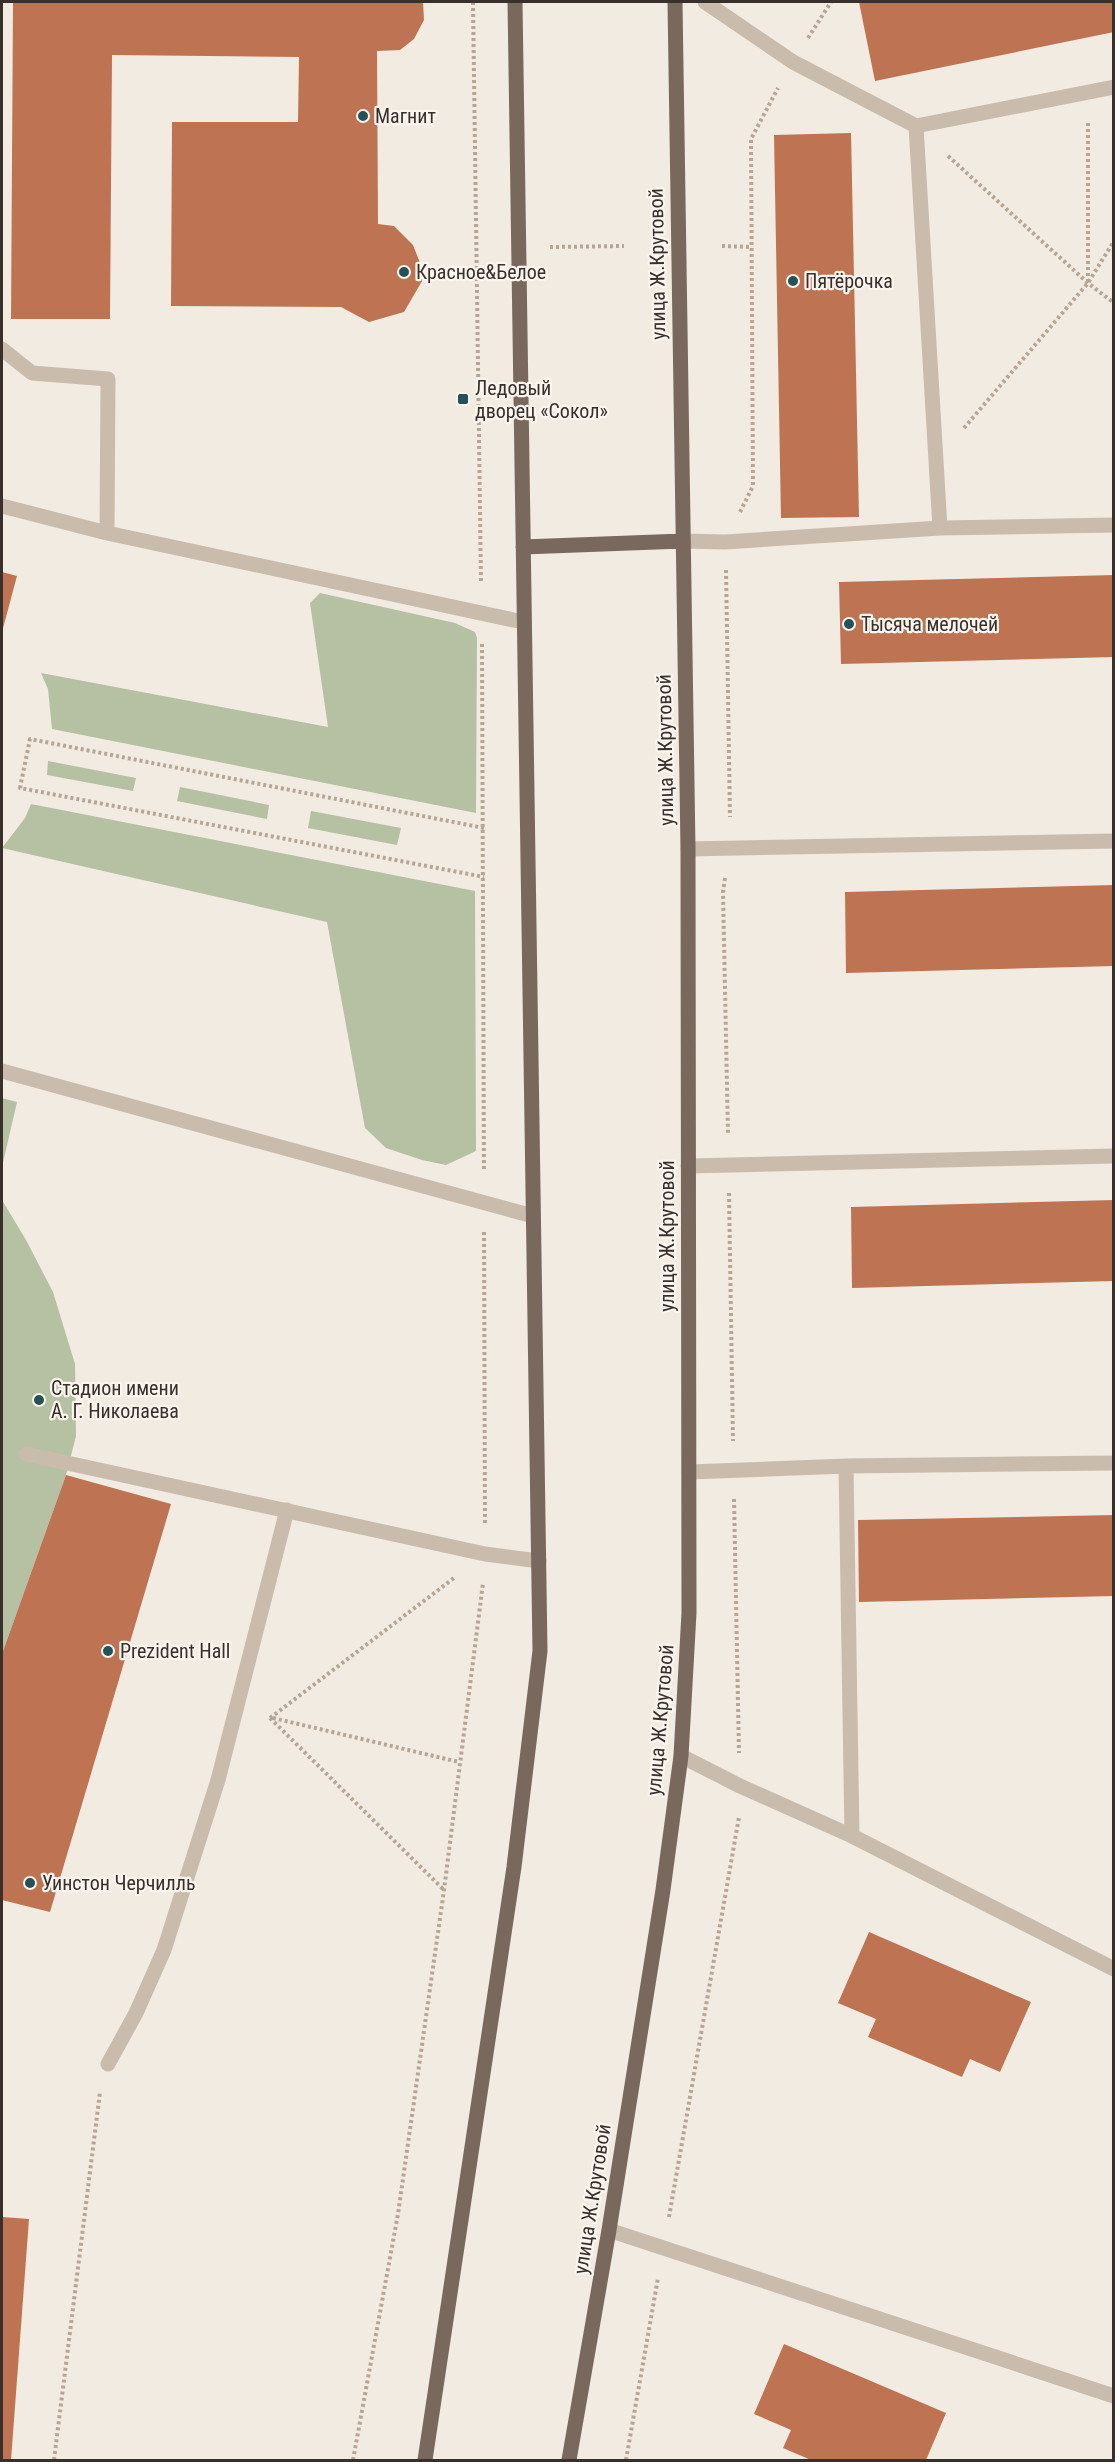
<svg xmlns="http://www.w3.org/2000/svg" width="1115" height="2462" font-family="'Roboto Condensed',sans-serif">
<style>
.green{fill:#b5c1a2}
.building{fill:#be7353}
.lines{fill:none;stroke-linecap:round;stroke-linejoin:round}
.path{stroke:#b6a697;stroke-width:4;stroke-dasharray:3 3;stroke-linecap:butt}
.minor{stroke:#cabcad;stroke-width:15}
.major{stroke:#79685e;stroke-width:15}
.poi-dot{fill:#235258;stroke:#faf5ee;stroke-width:2}
.labels{text-anchor:middle;dominant-baseline:central;stroke-width:4.5;stroke-linejoin:round;paint-order:stroke}
.poi-label{font-size:20px;fill:#39302b;stroke:#faf5ee;text-anchor:start}
.street-label{font-size:20px;fill:#39302b;stroke:#faf5ee}
</style>
<rect width="100%" height="100%" fill="#f2ebe1"/>
<path class="green" d="M320 593 455 623 475 632 477 638 476 813 52 729 48 689 41 673 328 727 310 603Z
M48 761 136 778 133 791 47 775Z
M180 787 269 805 267 819 177 801Z
M31 804 475 891 476 1151 446 1165 422 1160 386 1148 365 1128 327 922 2 848 25 818Z
M311 811 401 828 397 845 308 828Z
M2 1098 17 1102 2 1167Z
M2 1200 26 1240 53 1292 75 1364 76 1436 66 1475 2 1654Z"/>
<path class="building" d="M13 2H423L424 20 414 39 400 50 377 51 378 224 394 226 413 245 422 268V281L404 312 369 322 341 307 171 306 172 122H298L299 57 112 55 110 319H11Z
M859 2H1114V32L875 81Z
M851 133 859 517 781 518 774 135Z
M2 572 17 576 2 632Z
M1114 575V657L841 664 839 582Z
M1114 885V966L846 973 845 892Z
M1114 1200V1281L852 1288 851 1207Z
M66 1475 171 1504 50 1912 2 1900V1654Z
M1114 1515V1596L859 1602 858 1520Z
M869 1932 1031 2002 1000 2072 970 2059 962 2077 868 2037 876 2019 838 2003Z
M2 2217 29 2219 11 2460H2Z
M784 2344 946 2413 926 2460H811L783 2448 791 2430 754 2414Z"/>
<g class="lines">
<path class="path" d="M473 2 481 583
M808 38 831 2
M948 156 1088 283 1114 303
M722 246 752 247
M550 247 624 246
M1088 282V122
M964 428 1088 283 1114 241
M740 512 753 486 751 139 778 88
M726 570 730 817
M482 644 484 1171
M484 828 30 739 20 788 484 877
M725 878 723 892 728 1135
M729 1193 733 1441
M484 1232 485 1525
M734 1499 739 1753
M270 1718 454 1578
M270 1718 444 1890
M273 1718 459 1762
M669 2217 739 1817
M54 2460 100 2092
M353 2460 398 2214 444 1890 483 1583
M626 2460 658 2278"/>
<path class="minor" d="M705 2 793 62 916 126
M2 349 32 373 108 379 107 533
M2 506 107 533 523 622
M940 528 1114 525
M683 541 725 542 940 528 916 126 1114 87
M688 849 1114 841
M2 1071 533 1216
M688 1166 1114 1156
M26 1454 485 1554 539 1561
M1114 1463 846 1466 852 1836 1114 1969
M689 1472 846 1466
M681 1756 740 1786 852 1836
M108 2064 136 2013 164 1950 218 1780 287 1510
M609 2230 1114 2396"/>
<path class="major" d="M523 547 683 541
M425 2460 514 1867 540 1651 515 2
M569 2460 609 2230 663 1890 681 1756 689 1613 688 849 675 2"/>
</g>
<g class="poi-dot">
<circle cx="363" cy="116" r="6"/>
<circle cx="404" cy="272" r="6"/>
<circle cx="793" cy="281" r="6"/>
<rect x="457" y="393" width="12" height="12" rx="3"/>
<circle cx="849" cy="624" r="6"/>
<circle cx="39" cy="1400" r="6"/>
<circle cx="108" cy="1651" r="6"/>
<circle cx="30" cy="1883" r="6"/>
</g>
<g class="labels">
<g class="poi-label">
<text x="375" y="116">Магнит</text>
<text x="416" y="272">Красное&amp;Белое</text>
<text x="805" y="281">Пятёрочка</text>
<text x="475" y="388">Ледовый<tspan x="475" dy="23">дворец «Сокол»</tspan></text>
<text x="861" y="624">Тысяча мелочей</text>
<text x="51" y="1388">Стадион имени<tspan x="51" dy="23">А. Г. Николаева</tspan></text>
<text x="120" y="1651">Prezident Hall</text>
<text x="42" y="1883">Уинстон Черчилль</text>
</g>
<g class="street-label">
<text transform="translate(657 264) rotate(-91)">улица Ж.Крутовой</text>
<text transform="translate(665 750) rotate(-91)">улица Ж.Крутовой</text>
<text transform="translate(667 1236) rotate(-90)">улица Ж.Крутовой</text>
<text transform="translate(660 1720) rotate(-85)">улица Ж.Крутовой</text>
<text transform="translate(592 2199) rotate(-81)">улица Ж.Крутовой</text>
</g>
</g>
<rect width="1115" height="2462" fill="none" stroke="#39302b" stroke-width="6"/>
</svg>
